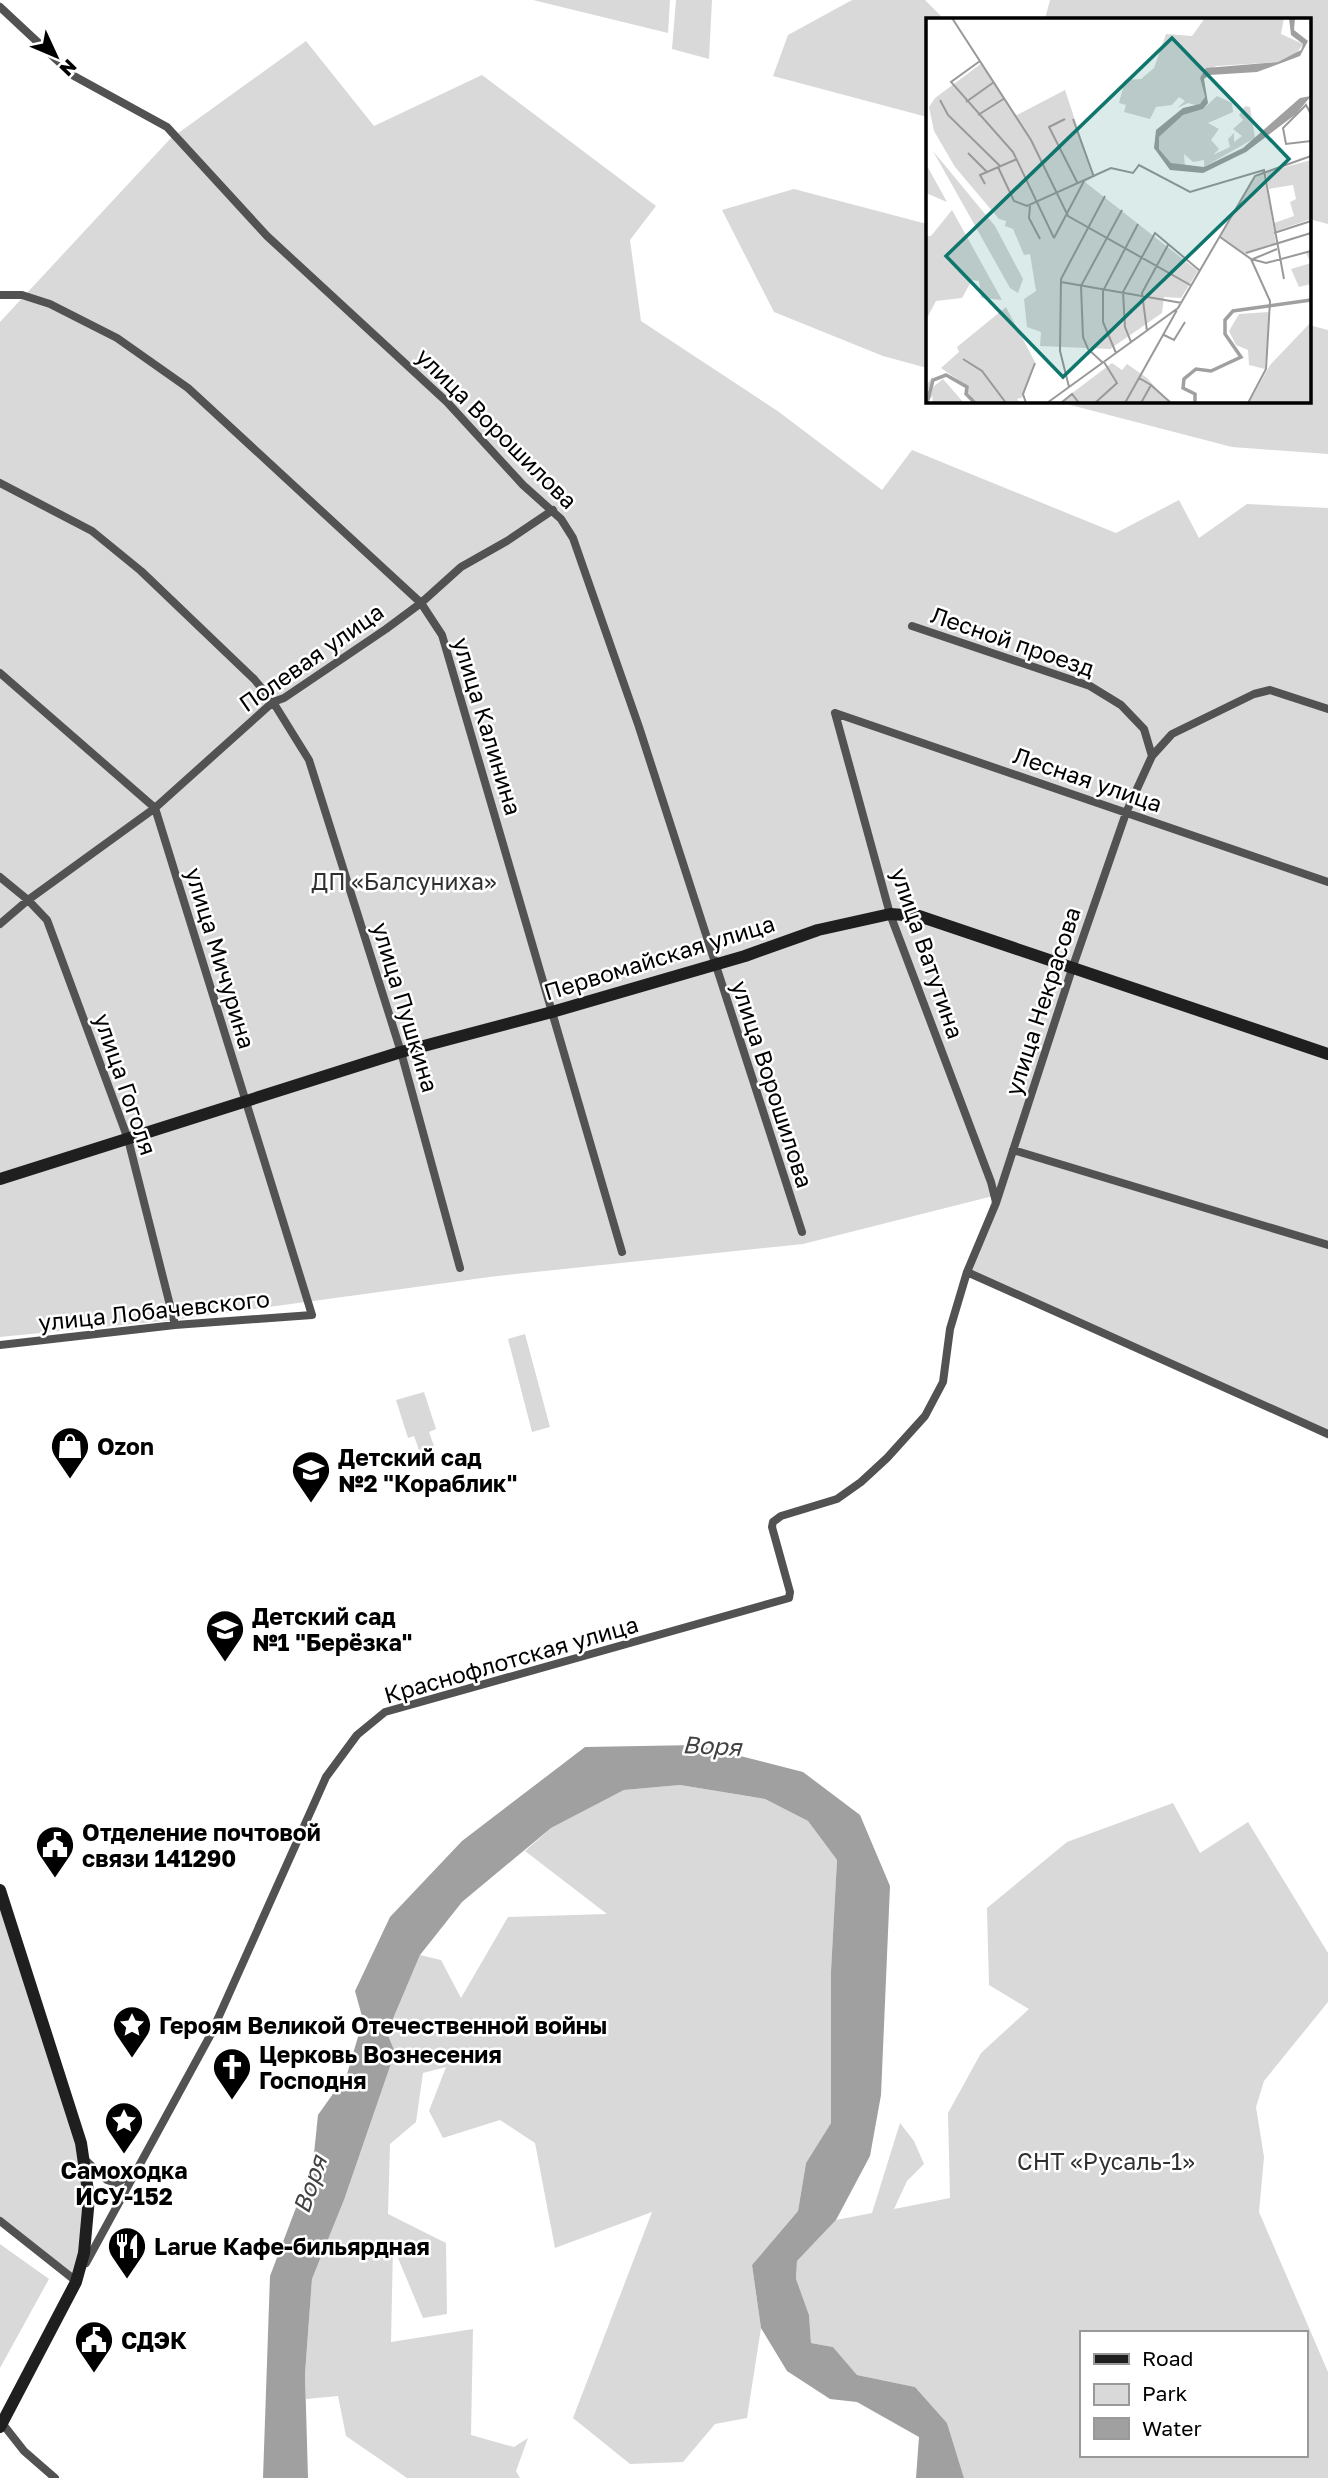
<svg xmlns="http://www.w3.org/2000/svg" width="1328" height="2478" font-family="'Golos Text',sans-serif">
<style>
.green{fill:#d9d9d9;fill-rule:evenodd}
.water{fill:#a0a0a0}
.lines{fill:none;stroke-linecap:round;stroke-linejoin:round}
.street{stroke:#525252;stroke-width:8}
.secondary{stroke:#1f1f1f;stroke-width:12}
.labels{text-anchor:middle;dominant-baseline:central;stroke-width:5;stroke-linejoin:round;paint-order:stroke}
.street-label{font-size:23px;fill:#000;stroke:#fff}
.park-label{font-size:23px;fill:#303030;stroke:#fff}
.poi-label{font-size:23px;font-weight:bold;fill:#000;stroke:#fff;text-anchor:start}
.water-label{font-size:24px;font-style:italic;fill:#414141;stroke:#fff}
.inset-river{fill:none;stroke:#a0a0a0;stroke-width:3.5}
.inset-road{fill:none;stroke:#999;stroke-width:2}
.view{fill:#0f766e;fill-opacity:0.15;stroke:#0f766e;stroke-width:3.5}
.inset-edge{fill:none;stroke:#000;stroke-width:3.5}
</style>
<rect width="100%" height="100%" fill="#fff"/>
<path class="green" d="M533 0H670L668 33Z
M676 0H712L709 59 672 49Z
M852 0H925L944 19H927V117L773 76 788 35Z
M1050 0H1328V224L1309 219V19H1045Z
M306 41 374 126 482 75 656 206 630 240 641 321 779 412 882 490 912 450 1116 533 1179 500 1199 538 1247 504 1328 508V1439L1261 1406 970 1276 993 1196 803 1244 497 1276 173 1320 0 1337V322L170 139Z
M794 189 927 224V368L883 356 774 312 722 210Z
M1309 325 1328 330V454L1232 447 1055 401H1309Z
M525 1334 550 1427 532 1432 508 1339Z
M424 1392 436 1429 429 1432 434 1446 419 1450 414 1436 408 1438 396 1400Z
M680 1785 765 1799 808 1821 837 1860 831 1971V2123L806 2163 798 2211 752 2265 761 2328 747 2418 715 2424 683 2462 630 2464 573 2418 652 2212 555 2248 535 2143 500 2120 443 2138 429 2111 446 2067 423 2073 416 2122 390 2144 388 2214 446 2243 447 2314 423 2318 393 2246 391 2342 473 2329 471 2435 514 2447 528 2438 516 2471 520 2478H407L346 2436 338 2396 306 2399 305 2374 312 2279 344 2200 395 2052 387 2033 420 1955 441 1960 461 1998 508 1917 607 1914 525 1851 551 1828 624 1790Z
M1173 1803 1200 1853 1248 1822 1328 1953V2002L1264 2081 1256 2107 1264 2157 1259 2212 1328 2372V2478H964L947 2423 915 2387 857 2375 833 2347 811 2343 809 2315 796 2280 797 2261 836 2220 872 2213 900 2123 914 2141 924 2164 907 2181 894 2209 950 2198 948 2113 981 2053 1029 2009 989 1985 987 1908 1067 1842ZM1081 2333H1305V2455H1081Z
M0 1890 81 2143 89 2198 76 2282 0 2221Z
M0 2244 49 2279 0 2368Z"/>
<path class="water" d="M697 1745 803 1772 860 1815 890 1886 881 2095 870 2156 836 2220 797 2261 796 2279 809 2315 811 2343 833 2347 857 2375 915 2387 947 2423 964 2478H916L919 2437 857 2402 830 2399 787 2371 761 2328 752 2265 798 2211 806 2163 831 2123V1971L837 1860 808 1821 765 1799 680 1785 624 1790 551 1828 462 1902 420 1955 387 2033 395 2052 344 2200 312 2279 305 2374 308 2478H263L270 2276 313 2163 318 2115 347 2074 363 2020 355 1991 390 1917 462 1841 585 1747Z"/>
<g class="lines">
<path class="street" d="M0 7 74 76 167 127 267 236 447 402 523 485 561 519 573 538 639 727 802 1232
M0 295H22L50 304 117 338 188 388 421 603 442 635 622 1252
M0 483 92 531 141 571 254 679 273 702 309 760 401 1052 460 1268
M912 626 1090 686 1121 705 1144 729 1152 756
M0 673 155 808 312 1315 175 1325 0 1345
M835 713 1328 882
M835 713 890 914 991 1182 996 1202
M0 877 28 900 47 920 128 1139 175 1325
M0 924 28 900 155 808 273 702 284 698 386 629 421 603 461 567 507 541 553 510
M1013 1150 1328 1245
M967 1272 1328 1434
M83 2158 107 2180 116 2183 132 2175
M0 2221 76 2281
M86 2263 211 2034 326 1777 357 1735 385 1712 789 1598 790 1592 772 1527 773 1522 781 1516 837 1499 861 1482 887 1458 925 1416 943 1382 950 1329 967 1272 996 1203 1072 969 1126 813 1152 756 1172 734 1254 694 1270 690 1328 709
M2 2423 24 2451 55 2478"/>
<path class="secondary" d="M0 1179 401 1052 552 1012 745 956 818 930 890 914 919 916 1328 1054
M0 1890 81 2143 89 2198 84 2253 76 2282 0 2427"/>
</g>
<defs>
<g id="shop-pin" transform="scale(2.0125)"><path d="M0 17L-7.5 6A9.5 9.5 0 1 1 7.5 6Z" fill="#000" stroke="#fff"/><path d="M-5-2.5h2.3a2.7 3.5 0 0 1 5.4 0H5L5.5 6h-11ZM-1.5-2.5h3a1.5 2.3 0 0 0-3 0Z" fill="#fff"/></g>
<g id="school-pin" transform="scale(2.0125)"><path d="M0 17L-7.5 6A9.5 9.5 0 1 1 7.5 6Z" fill="#000" stroke="#fff"/><path d="M0-5L7-2L0 1L-7-2ZM-4 1L0 2.5L4 1V4Q0 6-4 4Z" fill="#fff"/></g>
<g id="civic-pin" transform="scale(2.0125)"><path d="M0 17L-7.5 6A9.5 9.5 0 1 1 7.5 6Z" fill="#000" stroke="#fff"/><path d="M-.6-6.5H3V-4.5H.6V-3L4-1V1h2V6H-6V1h2V-1L-.6-3ZM-1.2 2.5V6h2.4V2.5Z" fill="#fff"/></g>
<g id="sight-pin" transform="scale(2.0125)"><path d="M0 17L-7.5 6A9.5 9.5 0 1 1 7.5 6Z" fill="#000" stroke="#fff"/><path d="M0-6L1.8-2.2L6-1.7L2.9 1.2L3.7 5.4L0 3.3L-3.7 5.4L-2.9 1.2L-6-1.7L-1.8-2.2Z" fill="#fff"/></g>
<g id="church-pin" transform="scale(2.0125)"><path d="M0 17L-7.5 6A9.5 9.5 0 1 1 7.5 6Z" fill="#000" stroke="#fff"/><path d="M-1.2-6h2.4v3.5h3.3v2.4h-3.3V6h-2.4V-.1h-3.3v-2.4h3.3Z" fill="#fff"/></g>
<g id="restaurant-pin" transform="scale(2.0125)"><path d="M0 17L-7.5 6A9.5 9.5 0 1 1 7.5 6Z" fill="#000" stroke="#fff"/><path d="M-5-6h1v4h1v-4h1v4h1v-4h1v5L-1.5 .5V6h-2V.5L-5-1ZM5-6V6H3V1.5H1.5Q1.5-4 5-6Z" fill="#fff"/></g>
</defs>
<g fill-rule="evenodd">
<use href="#shop-pin" x="70" y="1446"/>
<use href="#school-pin" x="311" y="1470"/>
<use href="#school-pin" x="225" y="1629"/>
<use href="#civic-pin" x="55" y="1845"/>
<use href="#sight-pin" x="132" y="2025"/>
<use href="#church-pin" x="232" y="2067"/>
<use href="#sight-pin" x="124" y="2121"/>
<use href="#restaurant-pin" x="127" y="2246"/>
<use href="#civic-pin" x="94" y="2340"/>
</g>
<g class="labels">
<g class="street-label">
<text transform="translate(497 428) rotate(45)">улица Ворошилова</text>
<text transform="translate(1013 641) rotate(19)">Лесной проезд</text>
<text transform="translate(311 657) rotate(-35)">Полевая улица</text>
<text transform="translate(488 726) rotate(73)">улица Калинина</text>
<text transform="translate(1088 779) rotate(19)">Лесная улица</text>
<text transform="translate(928 953) rotate(71)">улица Ватутина</text>
<text transform="translate(659 957) rotate(-17)">Первомайская улица</text>
<text transform="translate(221 958) rotate(73)">улица Мичурина</text>
<text transform="translate(1042 1001) rotate(-72)">улица Некрасова</text>
<text transform="translate(406 1007) rotate(73)">улица Пушкина</text>
<text transform="translate(126 1084) rotate(71)">улица Гоголя</text>
<text transform="translate(773 1084) rotate(72)">улица Ворошилова</text>
<text transform="translate(154 1310) rotate(-6)">улица Лобачевского</text>
<text transform="translate(511 1659) rotate(-16)">Краснофлотская улица</text>
</g>
<g class="park-label">
<text x="404" y="881">ДП «Балсуниха»</text>
<text x="1106" y="2161">СНТ «Русаль-1»</text>
</g>
<g class="poi-label">
<text x="97" y="1446">Ozon</text>
<text x="338" y="1457">Детский сад<tspan x="338" dy="26">№2 "Кораблик"</tspan></text>
<text x="252" y="1616">Детский сад<tspan x="252" dy="26">№1 "Берёзка"</tspan></text>
<text x="82" y="1832">Отделение почтовой<tspan x="82" dy="26">связи 141290</tspan></text>
<text x="159" y="2025">Героям Великой Отечественной войны</text>
<text x="259" y="2054">Церковь Вознесения<tspan x="259" dy="26">Господня</tspan></text>
<text x="124" y="2170" text-anchor="middle">Самоходка<tspan x="124" dy="26">ИСУ-152</tspan></text>
<text x="154" y="2246">Larue Кафе-бильярдная</text>
<text x="121" y="2340">СДЭК</text>
</g>
<g class="water-label">
<text transform="translate(712 1745) rotate(3)">Воря</text>
<text transform="translate(309 2184) rotate(-71)">Воря</text>
</g>
</g>
<g transform="translate(926 18)">
<rect width="385" height="385" fill="#fff"/>
<path d="M279 0H358L355 16 377 26 369 37 352 44 290 48 274 60 279 79 273 88 262 85 251 90 259 83 253 79 246 87 230 89 224 101 198 94 200 87 193 85 199 62 215 61 228 50 240 16 266 18ZM56 45 89 98 139 72 168 159 159 164 272 253 255 280 238 279 236 295 184 331 114 328 115 314 101 309 98 281 110 273 104 236 98 237 87 211 79 208 80 203 73 201 29 149 8 113 3 89 9 80ZM291 78 306 85 307 94 282 105 293 111 285 122 293 131 287 137 304 129 302 121 308 115V124L316 118 307 111 317 102 313 97 319 88 324 89 329 120 278 149V142L267 144 258 136 259 149 245 145 233 131V119L257 97 277 91ZM7 133 69 208 97 261 92 275 84 270ZM385 142V201L350 213 348 205 368 198 364 184 370 181 367 167 343 171 340 154ZM0 146 21 184 0 175ZM338 152 350 226 319 236 294 219 325 163ZM26 192 76 282 55 280 53 263 46 262 36 280 10 283 0 302V218H5ZM385 233V266L373 269 365 251 385 245 380 235ZM80 289 109 344 97 379 91 381 94 385H51L41 376V368L15 350 33 334 31 329ZM343 294 339 351 323 347 322 332 310 327 303 313 313 296ZM385 304V385H323L344 347ZM186 345 196 352 201 346 221 360 243 385H133ZM7 358 2 373 17 361 38 385H6L7 378 0 385V368Z" fill="#d9d9d9"/>
<path d="M363 0H369L368 12 382 23 374 38 331 54 283 57 278 61 282 85 277 91 257 97 233 119V131L245 145 278 149 317 130 374 80 385 78 370 96 320 134 277 155 244 152 228 130 230 112 257 90 274 86 279 79 274 60 280 50 352 44 375 32 377 26 365 17Z" fill="#a0a0a0"/>
<path class="inset-river" d="M1 385 7 362 20 357 41 369 40 376 49 385M269 385V376L257 370 258 361 270 351 285 353 315 339 299 316V302L307 293 385 282"/>
<path class="inset-road" d="M26 0 105 122 142 198 266 268M54 43 25 64 87 134 128 220M14 82 22 97 74 148M40 84 68 64M385 96 380 87 357 110 360 126 385 123M52 97 79 80M139 101 123 109 152 166M147 101 168 159M42 135 61 154M72 149 88 183 101 188 185 150 207 155 213 147 264 174 338 152 358 261M59 166 54 157 91 141M104 188 103 200 114 221M348 215 385 203M294 219 325 241 344 283 340 351 322 385M128 220 158 163M320 235 385 215M325 241 340 245 385 233M327 241 351 231M135 264 256 285M221 313 216 275 242 227M238 317 248 322 259 304M205 324 199 309 197 274 229 215 273 252M190 335 177 304V273L212 206M37 341 56 353 80 385M176 344 162 331 157 319 155 268 196 192M213 360 225 367 215 385M225 367 245 385M143 369 134 333 135 261 179 178M100 385 97 376 109 345M121 385 252 290 329 158 385 138M135 385 146 376 153 385M169 385 191 365 178 344M199 385 251 292"/>
<path class="view" d="M246 20 363 141 137 359 20 238Z"/>
<rect width="385" height="385" class="inset-edge"/>
</g>
<rect x="1080" y="2331" width="228" height="126" fill="#ffffff" stroke="#999999" stroke-width="2"/>
<rect x="1094" y="2354" width="35" height="10" fill="#1f1f1f" stroke="#999999" stroke-width="2"/>
<text x="1142" y="2366" font-size="21" fill="#000000">Road</text>
<rect x="1094" y="2384" width="35" height="21" fill="#d9d9d9" stroke="#999999" stroke-width="2"/>
<text x="1142" y="2401" font-size="21" fill="#000000">Park</text>
<rect x="1094" y="2418" width="35" height="21" fill="#a0a0a0" stroke="#999999" stroke-width="2"/>
<text x="1142" y="2436" font-size="21" fill="#000000">Water</text>
<g transform="translate(56 56) rotate(134)" stroke="#ffffff" stroke-width="5" paint-order="stroke">
<path d="M0-5L12 26L0 18L-12 26Z" fill="#000000"/>
<text y="-10" font-size="19" font-weight="bold" text-anchor="middle" fill="#000000">N</text>
</g>
</svg>
